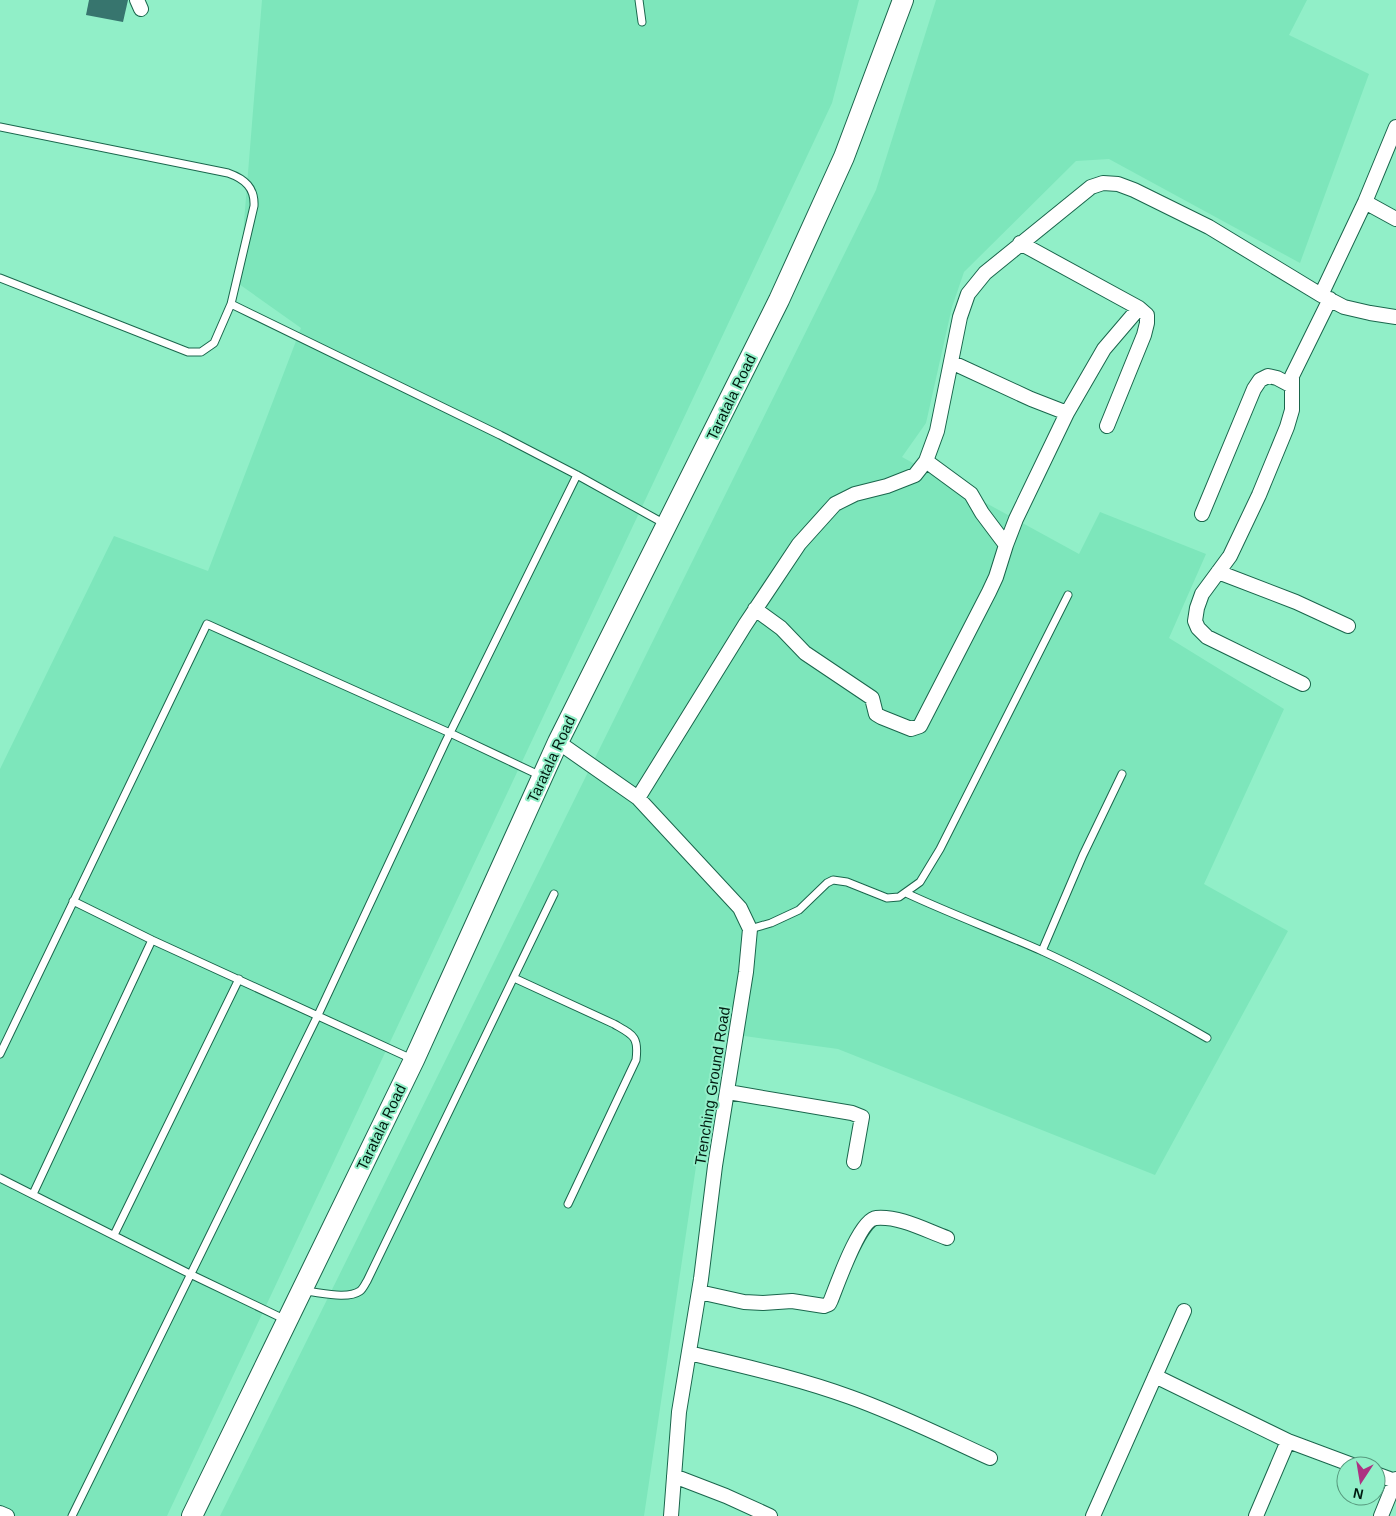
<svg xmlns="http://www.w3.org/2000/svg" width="1396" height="1516" font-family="Helvetica,sans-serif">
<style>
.built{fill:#7de6bb}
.building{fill:#37756e}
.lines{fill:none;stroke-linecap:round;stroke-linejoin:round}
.lane-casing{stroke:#1a664c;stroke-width:9}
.street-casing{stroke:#1a664c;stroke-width:16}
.secondary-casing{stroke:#1a664c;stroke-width:22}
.lane{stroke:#fff;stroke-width:7}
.street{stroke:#fff;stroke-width:14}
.secondary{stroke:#fff;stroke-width:20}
.labels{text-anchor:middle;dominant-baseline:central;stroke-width:4;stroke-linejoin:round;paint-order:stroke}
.street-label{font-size:15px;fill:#001b10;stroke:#91efc8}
</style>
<rect width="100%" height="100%" fill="#91efc8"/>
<path class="built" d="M262 0H859L832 103 167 1516H0V769L114 536 208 571 301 328 239 284Z
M936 0H1307L1289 35 1369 74 1300 263 1109 159 1076 161 964 272 952 307 926 423 902 457 1079 554 1100 512 1206 554 1169 638 1284 709 1204 884 1288 931 1155 1175 838 1049 716 1032 644 1516H220L876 190Z"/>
<path class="building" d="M89 0H128L123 22 86 15Z"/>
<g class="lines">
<g class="lane-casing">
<path id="lane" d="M639 0 642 22
M0 127 228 173C245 179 255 188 254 206L231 304 500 435 577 475 665 524
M0 278 188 352H201L214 343 231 304
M906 893C951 914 997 931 1042 951 1099 977 1153 1007 1207 1038
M73 901 152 940 412 1059
M750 929 771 923 799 910 827 883 833 880 847 882 887 898 899 897 920 882 940 849 1068 595
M1042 951 1083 855 1122 774
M514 978 614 1024C633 1035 639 1036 636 1060L568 1204
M0 1054 207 624 450 733 541 776
M0 1178 190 1274 286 1320
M33 1194 152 940
M114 1235 239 979
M304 1291C319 1292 347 1300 360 1291 363 1289 365 1284 367 1281L554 894
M72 1516 318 1015 445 743 577 475"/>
</g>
<g class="street-casing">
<path id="street" d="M137 0 141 9
M1365 202 1396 219
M1020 243 1139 308 1147 315V323L1144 335 1107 426
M1321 295 1365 202 1396 127
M951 362 1031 399 1067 413
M926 461 971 494 982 513 1006 545
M1202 514 1254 389 1260 380 1268 376 1277 378 1292 386
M1218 572 1296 602 1348 626
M755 609 781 628 805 653 872 698 876 714 881 717 911 729 920 726 989 592 996 577 1006 545 1016 519 1067 413 1104 349 1139 308
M1303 684 1207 637 1198 628 1195 621 1197 608 1202 594 1230 556 1259 495 1287 427 1292 410V376L1330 299
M558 742 638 798 740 908 750 929 746 972 715 1166 701 1279 679 1412 671 1516
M638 798 745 625 799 544 835 504 855 494 887 486 915 475 926 461 937 431 960 317 968 294 985 273 1091 187 1103 183 1118 184 1134 190 1209 227 1321 295 1344 307 1370 313 1396 317
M728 1092 852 1113 862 1117 854 1162
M699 1292 744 1302 763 1303 792 1301 824 1306 829 1304 831 1300C837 1285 860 1219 876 1218 900 1216 925 1230 947 1238
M689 1353C743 1366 798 1378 850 1397 898 1414 944 1437 990 1458
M1155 1376 1288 1441 1355 1466
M1376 1474 1395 1481
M674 1476 726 1496 770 1516
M0 1513 7 1516
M1093 1516 1184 1311
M1256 1516 1288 1441
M1381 1516 1396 1479"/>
</g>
<g class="secondary-casing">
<path id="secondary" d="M192 1516 414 1060 558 742 779 300 844 157 903 0"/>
</g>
<use href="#lane" class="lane"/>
<use href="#street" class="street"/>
<use href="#secondary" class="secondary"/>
</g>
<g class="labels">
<g class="street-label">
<text transform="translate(731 397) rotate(-64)">Taratala Road</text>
<text transform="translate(551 759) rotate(-65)">Taratala Road</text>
<text transform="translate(712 1086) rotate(-81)">Trenching Ground Road</text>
<text transform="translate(381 1127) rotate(-64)">Taratala Road</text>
</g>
</g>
<g transform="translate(1361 1481) rotate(192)"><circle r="24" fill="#91efc8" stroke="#579a7e"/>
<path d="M0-4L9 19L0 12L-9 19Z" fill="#ad3182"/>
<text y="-8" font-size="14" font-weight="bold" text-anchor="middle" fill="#001b10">N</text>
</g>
</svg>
